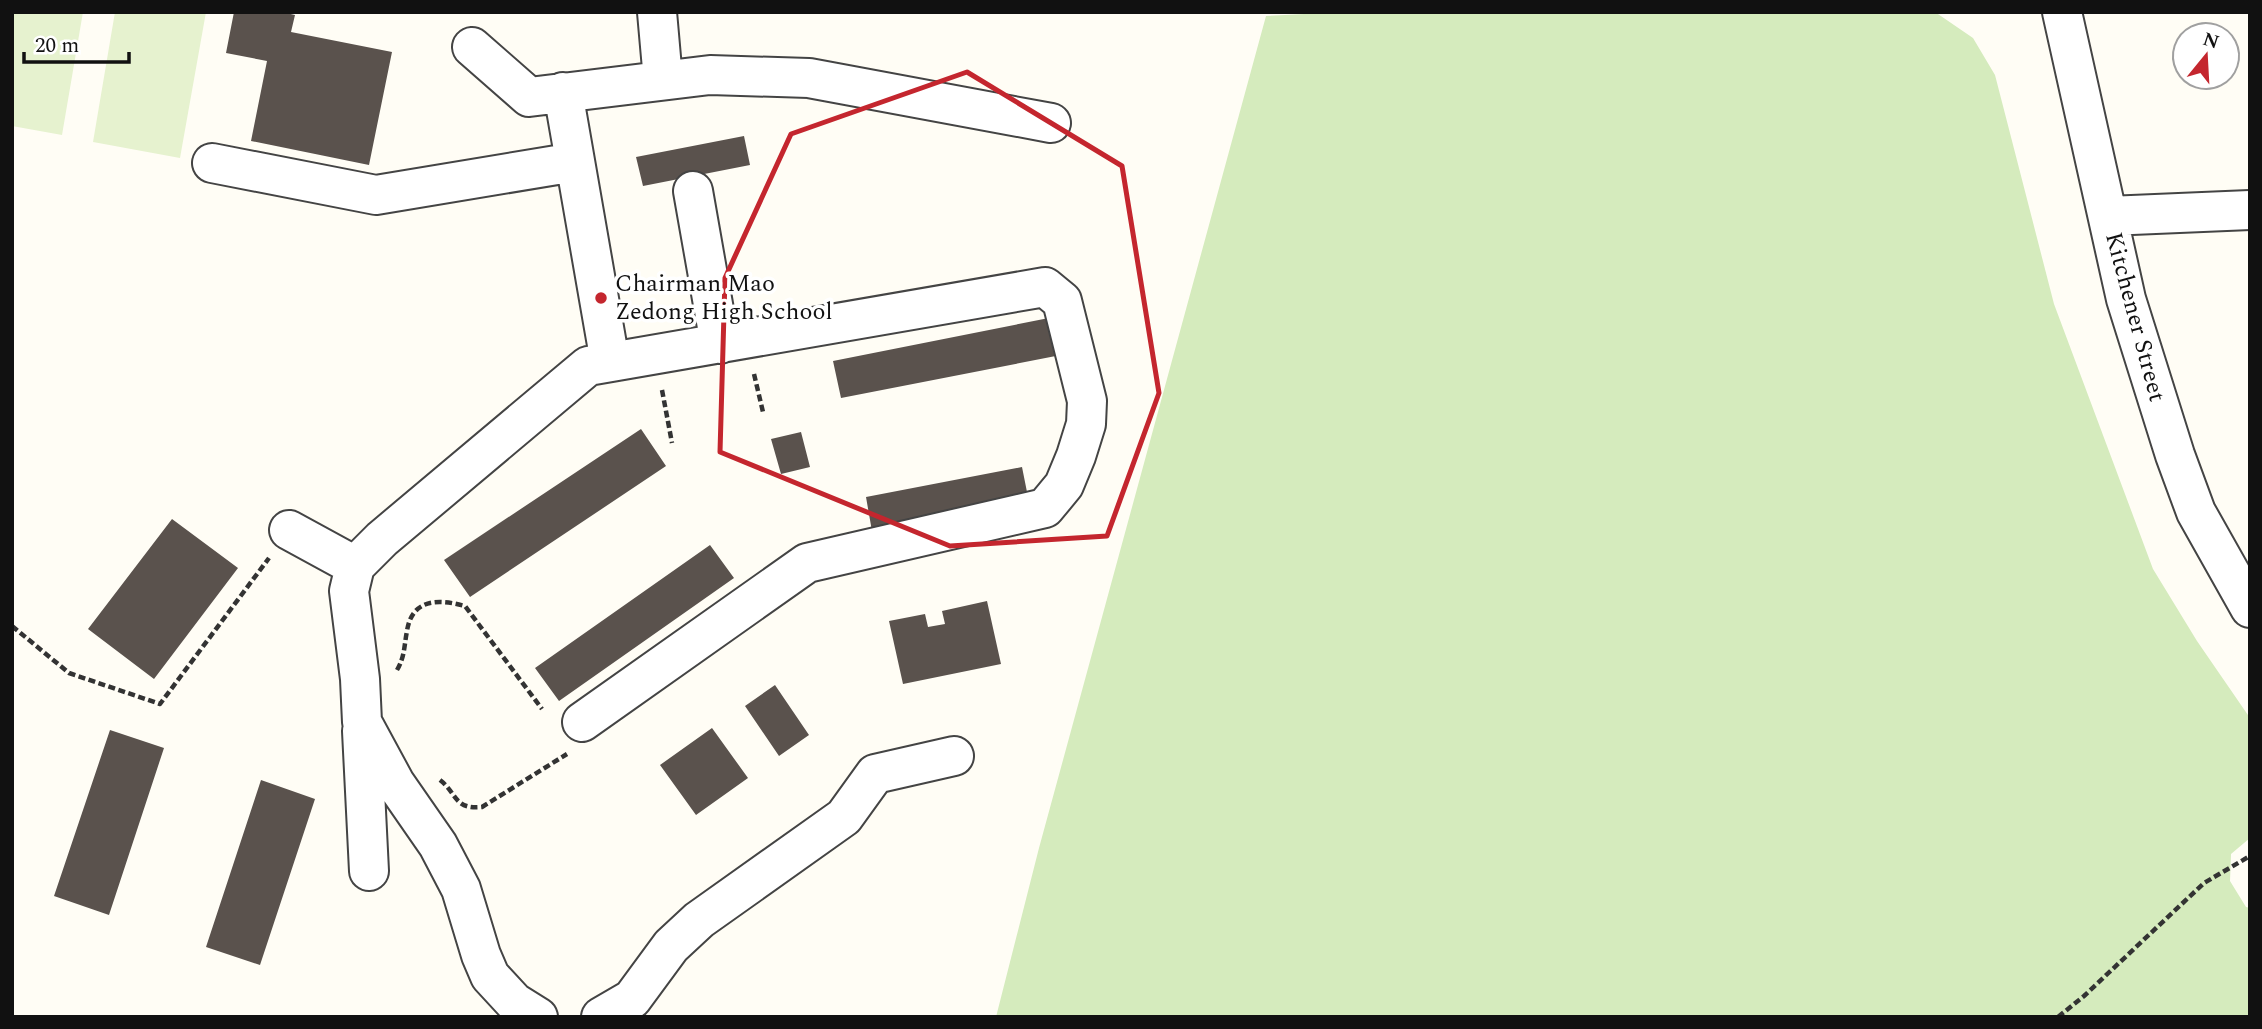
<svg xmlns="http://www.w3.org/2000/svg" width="2262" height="1029" font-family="Spectral,serif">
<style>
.green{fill:#d5ebbd}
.pitch{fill:#e6f2cf}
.building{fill:#5a524d}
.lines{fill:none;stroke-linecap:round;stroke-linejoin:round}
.minor-casing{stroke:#444;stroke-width:42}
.path{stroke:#333;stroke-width:4.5;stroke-dasharray:7 3.5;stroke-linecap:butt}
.minor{stroke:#fff;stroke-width:38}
.marked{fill:none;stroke:#c4262e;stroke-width:5;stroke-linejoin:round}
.poi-dot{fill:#c4262e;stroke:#fff;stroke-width:2.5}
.labels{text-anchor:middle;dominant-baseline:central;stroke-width:7;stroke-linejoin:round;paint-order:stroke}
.poi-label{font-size:24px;fill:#111;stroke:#fff;text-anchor:start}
.street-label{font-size:24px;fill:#111;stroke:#fff}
</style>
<rect width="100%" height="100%" fill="#fffdf5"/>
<path class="green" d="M1343 12H1935L1973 38 1995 75 2054 304 2153 569 2197 641 2250 718V838L2231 854 2230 881 2246 907 2250 908V1017H996L1039 848 1266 16Z"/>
<path class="pitch" d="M12 12H83L62 135 12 126Z
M115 12H206L180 158 93 142Z"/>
<path class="building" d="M234 12H282L295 15 291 32 392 52 369 165 251 141 267 61 226 53Z
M744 136 750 165 643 186 636 157Z
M1059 316 1066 354 841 398 833 361Z
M641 429 666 466 470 597 444 560Z
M801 432 810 467 781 474 771 439Z
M1022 467 1030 507 873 537 866 497Z
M172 519 238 568 154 679 88 629Z
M710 545 734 578 559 701 535 668Z
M987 601 1001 664 903 684 889 621 925 614 928 627 945 624 942 611Z
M775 685 809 735 779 756 745 706Z
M712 728 748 778 696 815 660 765Z
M110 730 164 748 109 915 54 896Z
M261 780 315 799 260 965 206 947Z"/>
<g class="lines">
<g class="minor-casing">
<path id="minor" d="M657 12 663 80
M2062 12 2126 299 2175 455 2196 512 2250 608
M472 47 529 97 710 75 809 78 1051 123
M563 92 610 362
M212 163 376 195 575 162
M693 191 720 344
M2108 216 2250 210
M289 530 355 566
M362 731 369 871
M538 1017 514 1002 490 976 481 955 461 889 438 845 395 783 362 722 360 679 349 591 355 566 382 539 588 366 1045 287 1062 301 1087 401 1086 424 1076 456 1064 485 1045 508 807 563 582 722
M601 1017 632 999 671 946 699 920 844 817 875 774 954 756"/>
</g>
<path class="path" d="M754 374 763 412
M662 390 672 443
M12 626 69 673 160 704 269 558
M397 670C405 656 404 646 407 631 412 598 439 599 465 606L542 709
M440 780C457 793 454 810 482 807L567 754
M2058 1017 2084 996 2204 883 2250 856"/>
<use href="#minor" class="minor"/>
</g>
<path class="marked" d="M967 72 1122 166 1159 393 1107 536 950 546 720 452 725 278 791 134Z"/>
<circle class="poi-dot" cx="601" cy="298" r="7"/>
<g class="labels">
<g class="poi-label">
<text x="615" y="284">Chairman Mao<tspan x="615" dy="28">Zedong High School</tspan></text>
</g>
<g class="street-label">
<text transform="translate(2135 317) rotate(75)">Kitchener Street</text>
</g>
</g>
<rect width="2262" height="1029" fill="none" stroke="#111111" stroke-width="28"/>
<g transform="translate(2206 56) rotate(18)"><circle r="33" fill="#ffffff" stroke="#a0a0a0" stroke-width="2"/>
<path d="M0-5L12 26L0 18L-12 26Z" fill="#c4262e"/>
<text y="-10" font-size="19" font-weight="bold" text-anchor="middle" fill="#111111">N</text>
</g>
<path d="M24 52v10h105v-10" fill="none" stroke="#111111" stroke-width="3.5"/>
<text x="35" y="52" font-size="21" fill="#111111" stroke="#ffffff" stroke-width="5" paint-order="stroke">20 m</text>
</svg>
